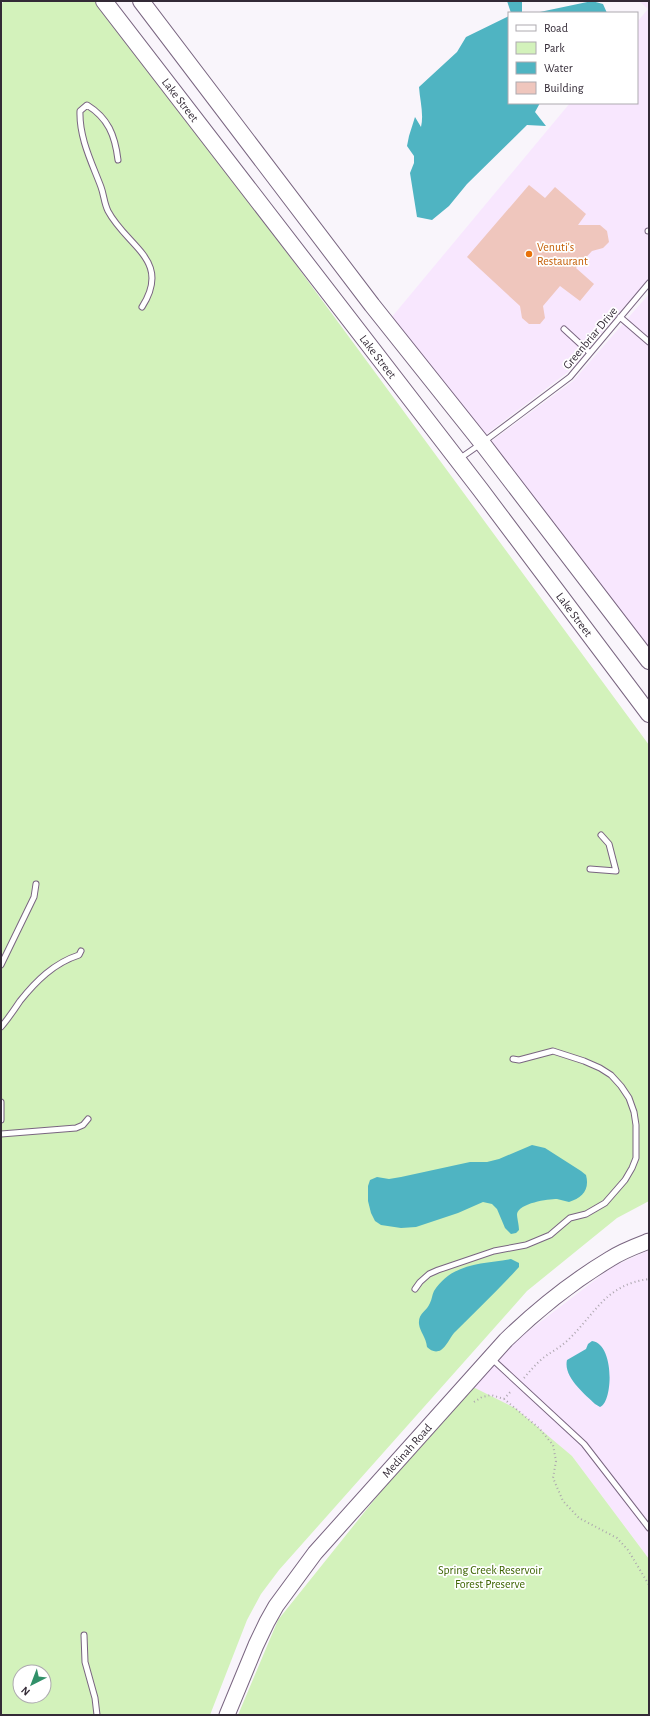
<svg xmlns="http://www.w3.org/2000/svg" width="650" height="1716" font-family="'Alegreya Sans',sans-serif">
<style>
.built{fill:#f8e7fe}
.green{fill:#d3f2bb;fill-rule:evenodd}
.water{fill:#4fb4c2}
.building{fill:#efc6bd}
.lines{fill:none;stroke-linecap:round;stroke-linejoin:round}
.service-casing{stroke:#796580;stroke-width:7}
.secondary-casing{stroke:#796580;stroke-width:17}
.primary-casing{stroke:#796580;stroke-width:18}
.path{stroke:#aca6ae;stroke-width:2;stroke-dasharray:1 3;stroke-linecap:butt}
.service{stroke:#fff;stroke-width:5}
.secondary{stroke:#fff;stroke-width:15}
.primary{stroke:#fff;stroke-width:16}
.food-dot{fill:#e8710a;stroke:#fff;stroke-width:1.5}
.labels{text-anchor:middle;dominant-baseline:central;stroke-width:3.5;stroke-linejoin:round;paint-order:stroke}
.street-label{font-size:12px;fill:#332a36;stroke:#fff}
.food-label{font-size:12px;fill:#c56008;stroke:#fff;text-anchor:start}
.park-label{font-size:12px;fill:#3c6300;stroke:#fff}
</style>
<rect width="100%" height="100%" fill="#f9f5fb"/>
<path class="built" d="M639 1H649V278L568 372 484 436 391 318 570 103H637V22L648 9Z
M649 294V654L489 443 573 381Z
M649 1250V1559L572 1456 473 1387 509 1346 612 1267Z"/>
<path class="green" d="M4 1H102L649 745V1201L617 1218 527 1291 279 1570 261 1594 247 1620 210 1715H1V5ZM20 1672H44V1696H20Z
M467 1384 515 1408 572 1456 649 1559V1715H238L278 1620Z"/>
<path class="water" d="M507 1H522V13H511Z
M592 1 603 4 607 13H535Z
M509 16V103H540L535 112 546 126 527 125 467 184 449 206 432 220 417 217 410 173 414 163V156L407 146 409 136 415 117 421 127C424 114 420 101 419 87L457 52 466 37Z
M532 1145 545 1148 581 1171 586 1175C590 1190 582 1198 569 1202 565 1201 561 1200 557 1199 548 1199 519 1203 517 1214 517 1218 519 1225 519 1230L516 1233 511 1234 505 1228 497 1209 492 1204 483 1202 458 1213 416 1227 401 1228 381 1225 375 1221 371 1213 368 1201V1186L370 1180 377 1177 389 1179 401 1177 470 1162H487L499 1159Z
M511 1259 519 1263V1267C498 1290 476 1311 454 1333 450 1338 446 1347 441 1350 436 1353 431 1351 427 1347 426 1337 420 1332 419 1324 418 1313 427 1311 430 1303 432 1299 432 1295 434 1291 452 1263 481 1264 511 1259Z
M592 1341C615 1344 613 1403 600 1407L595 1404C585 1394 563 1377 567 1360L586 1349 588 1344Z"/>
<path class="building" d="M529 185 545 198 555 187 586 214 578 225H600L607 231 609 242 603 248 592 251 576 268 594 284 580 301 560 286 543 306 545 318 540 324H529L522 318 520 306 467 257Z"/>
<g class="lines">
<g class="service-casing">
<path id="service" d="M118 160C115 135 108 118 87 105L80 111C79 138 92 163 101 187 104 195 104 203 108 211 127 247 172 260 142 307
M648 231H649
M620 317 649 342
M564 329 590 353
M459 459 482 443 570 377 649 283
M590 869 616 871 609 844 601 835
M1 965 34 897 36 884
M1 1027C8 1019 14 1010 20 1001 36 981 54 963 79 955L81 951
M1 1102V1120
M1 1134 76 1128 83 1125 88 1119
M415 1289 420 1282 429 1274 438 1270 494 1251 526 1245 550 1235 570 1218 586 1214 605 1203 625 1180 632 1168 636 1158V1125L634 1112 629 1098 621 1086 611 1075 600 1068 584 1061 553 1051 519 1060 513 1059
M491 1358 584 1444 649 1528
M84 1635 85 1662 95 1698 97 1715"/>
</g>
<g class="secondary-casing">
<g id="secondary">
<path id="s1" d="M227 1715 256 1645 267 1622 276 1606 315 1553 506 1340C536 1311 575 1280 610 1259 622 1251 636 1246 649 1241"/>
</g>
</g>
<g class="primary-casing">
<g id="primary">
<path id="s2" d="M104 1 480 489 649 714"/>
<path d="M141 1 372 305 482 443 649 661"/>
</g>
</g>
<path class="path" d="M524 1378C530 1371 536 1364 543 1358 551 1352 561 1347 568 1340 597 1312 605 1285 649 1279
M504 1399 512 1390
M474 1402 482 1397 491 1395 504 1399 539 1428 553 1445 556 1461 553 1478 563 1501 579 1518 617 1538 628 1550 649 1585"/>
<use href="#service" class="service"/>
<use href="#secondary" class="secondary"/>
<use href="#primary" class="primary"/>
</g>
<circle class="food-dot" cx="529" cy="254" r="4"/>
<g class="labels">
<g class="street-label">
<text stroke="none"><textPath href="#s2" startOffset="125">Lake Street</textPath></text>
<text transform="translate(590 338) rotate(-50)">Greenbriar Drive</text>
<text stroke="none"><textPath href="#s2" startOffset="449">Lake Street</textPath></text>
<text stroke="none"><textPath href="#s2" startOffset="773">Lake Street</textPath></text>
<text stroke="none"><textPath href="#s1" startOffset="323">Medinah Road</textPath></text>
</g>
<g class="food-label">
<text x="537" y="247">Venuti's<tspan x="537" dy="14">Restaurant</tspan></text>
</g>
<g class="park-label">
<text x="490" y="1570">Spring Creek Reservoir<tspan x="490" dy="14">Forest Preserve</tspan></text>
</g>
</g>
<rect width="650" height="1716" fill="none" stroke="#332a36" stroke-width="4"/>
<rect x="508" y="12" width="130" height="92" fill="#ffffff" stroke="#adaaaf"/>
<rect x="516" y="25" width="20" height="6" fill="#ffffff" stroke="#adaaaf"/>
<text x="544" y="32" font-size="12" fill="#332a36">Road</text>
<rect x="516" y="42" width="20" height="12" fill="#d3f2bb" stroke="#adaaaf"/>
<text x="544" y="52" font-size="12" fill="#332a36">Park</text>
<rect x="516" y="62" width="20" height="12" fill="#4fb4c2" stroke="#adaaaf"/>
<text x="544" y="72" font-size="12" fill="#332a36">Water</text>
<rect x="516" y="82" width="20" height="12" fill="#efc6bd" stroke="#adaaaf"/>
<text x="544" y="92" font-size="12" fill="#332a36">Building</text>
<g transform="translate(32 1684) rotate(222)"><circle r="19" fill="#ffffff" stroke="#adaaaf"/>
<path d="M0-3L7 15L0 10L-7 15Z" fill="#319069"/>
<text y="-6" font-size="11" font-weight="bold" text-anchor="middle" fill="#332a36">N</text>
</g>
</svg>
